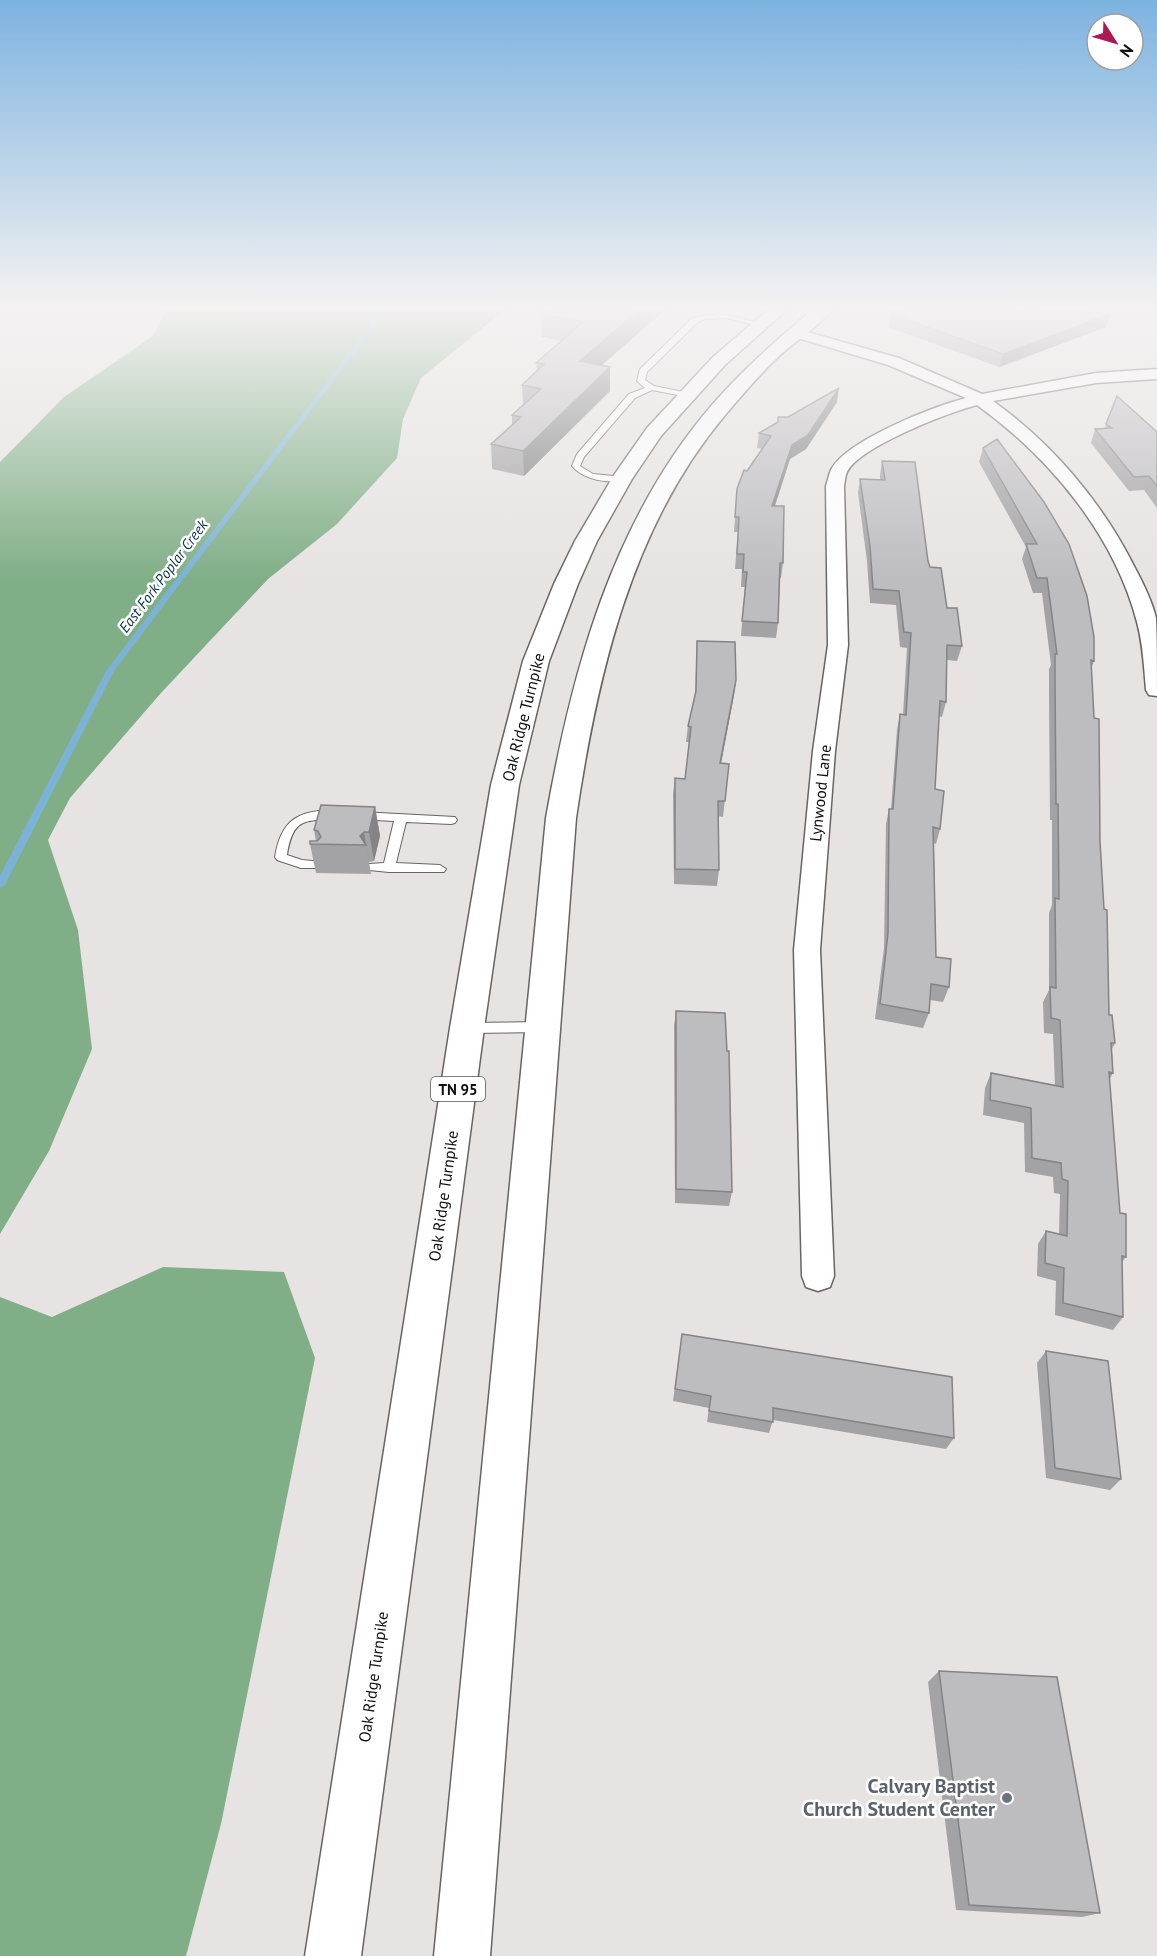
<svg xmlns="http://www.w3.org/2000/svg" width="1157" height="1956" font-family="'PT Sans',sans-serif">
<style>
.forest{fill:#80af87}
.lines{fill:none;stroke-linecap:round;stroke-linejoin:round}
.stream{fill:#7cb2d5;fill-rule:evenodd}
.lane-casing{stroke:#676463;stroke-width:2}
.street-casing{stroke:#676463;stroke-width:3}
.highway-casing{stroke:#676463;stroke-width:3}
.lane{fill:#fff;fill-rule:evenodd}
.street{fill:#fff;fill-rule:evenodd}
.highway{fill:#fff;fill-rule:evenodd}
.wall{fill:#a3a2a4}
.shaded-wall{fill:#848486}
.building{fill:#bdbcbf;stroke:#848486;stroke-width:1.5}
.worship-dot{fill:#6b7280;stroke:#fff;stroke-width:2}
.labels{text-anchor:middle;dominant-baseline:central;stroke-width:5;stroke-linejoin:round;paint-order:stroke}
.far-water-label{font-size:15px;font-style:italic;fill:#05334b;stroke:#fff}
.shield{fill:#fff;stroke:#575656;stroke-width:1.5}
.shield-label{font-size:15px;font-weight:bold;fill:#0f0d0d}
.street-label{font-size:16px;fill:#0f0d0d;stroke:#fff}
.near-worship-label{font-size:20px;font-weight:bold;fill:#5b616d;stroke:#fff;text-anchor:end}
</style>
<rect width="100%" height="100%" fill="#e7e3e2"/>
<path class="forest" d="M168 305H511L421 378 403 419 397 458 337 524 268 579 161 693 70 798 48 840 78 930 92 1049 49 1151 0 1234V462L64 397 153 336Z
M163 1267 284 1272 315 1358 221 1824 186 1956H0V1297L52 1317Z"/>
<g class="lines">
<path class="stream" d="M372 305H378L376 325 114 671 5 885 0 888V876L106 671 371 324Z"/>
<g class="lane-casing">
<path id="lane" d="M719 313 763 324 759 326 727 318 705 319 698 322 647 372 645 380 654 386 688 393V397L652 390 635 398 584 457 580 466 593 474 624 477V481C606 483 584 480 572 466L577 454 629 394 645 388 637 381 640 369 692 318Z
M335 810 339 811 341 814 339 817C309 824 294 812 287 855L302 860 323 862 325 865 323 868H301L277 860 275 857C281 820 298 810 335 810Z
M360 812 455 817 457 820 455 823 451 824 406 822 396 863 440 865 446 869 444 872H389L369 870 367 867 369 864 384 863 394 821 356 819 354 816 356 813Z
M542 1022 547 1023 549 1027 547 1031 542 1032 467 1033 462 1032 460 1028 462 1024 467 1023Z"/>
</g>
<g class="street-casing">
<path id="street" d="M793 328 899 358 982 394 1096 373 1157 369V379L1096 383 993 401C1053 444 1102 502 1135 568 1143 583 1152 601 1156 618 1157 640 1157 673 1157 696L1149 695 1146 690C1144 667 1143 644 1137 622 1114 534 1049 457 977 405 949 412 859 447 847 472 845 476 845 482 844 486L848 645 835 751 820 950 834 1276 830 1287 818 1291 806 1287 802 1276 794 950 813 751 828 645 826 486C828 480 829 473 832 468 850 439 932 407 966 398L888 365 788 335 786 332Z"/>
</g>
<g class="highway-casing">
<path id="highway" d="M774 305H792L725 365 661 436 632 479 597 541 578 584 549 661 519 785 484 1028 361 1956H305L450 1028 491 785 523 661 554 584 575 541 614 475 647 428 713 357Z
M818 305H836C821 326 794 341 775 360 758 376 742 395 726 414 631 526 597 676 576 818L490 1956H434L546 818C572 671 612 521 712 405 744 368 780 337 818 305Z"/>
</g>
<use href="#lane" class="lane"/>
<use href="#street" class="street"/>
<use href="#highway" class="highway"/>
</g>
<path class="wall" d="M552 305H666V309L602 365 610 391 524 476 492 469 491 444 512 425V415L523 405 522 385 537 372 536 363 561 341 542 337 541 314Z
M1029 309 1106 327 999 367 888 327 890 314Z
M1117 396 1157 432V508L1144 490 1129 491 1091 443 1095 429 1105 428Z
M837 402 806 449 790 459 775 506 783 563 781 578H780L778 623 776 638 741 636 745 587H741L742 569H735L738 532H734L736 504 737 489 747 471 763 449 757 448 759 433 778 423V417H788Z
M997 439 1094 661 1091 669 1109 1015 1115 1043 1112 1049 1113 1073 1109 1080 1120 1213 1126 1257 1122 1262 1123 1317 1113 1330 1055 1315 1056 1281 1037 1276 1038 1244 1046 1231 1059 1234 1060 1194 1054 1193 1053 1177 1025 1172 1024 1123 983 1115 985 1088 991 1073 1055 1085 1053 1034 1044 1033 1043 1002 1049 990V913L1052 905V820H1050L1049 695V669L1051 665 1042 593H1033L1022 559 1026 547 979 462 983 448Z
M882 461 928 561 962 646 957 661 947 660 946 702 942 717 939 716 935 789 940 829 936 844 934 843 936 957 949 987 943 1002 930 1000 929 1013 923 1028 875 1019 884 948 886 824 889 809H891L897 730 900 714 903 715 907 648 900 647 896 605 870 603 867 561 858 493 860 479 880 480V475Z
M697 641 736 680 734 695 721 763 729 764 723 817 718 816 719 870 717 886 674 884 673 794 675 778 685 779 689 742H686L688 726 695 695Z
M375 807 380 836 374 861 369 862 371 874 316 873 310 844 316 841 314 830Z
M676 1011 732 1192 729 1206 675 1203 674 1026Z
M682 1334 954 1438 946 1449 773 1420 769 1433 707 1422 709 1408 673 1401Z
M1046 1351 1121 1479 1110 1490 1046 1478 1037 1363Z
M939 1671 1100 1913 1082 1917 956 1910 928 1682Z"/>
<path class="shaded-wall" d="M645 305H666V309L579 385 580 361Z
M1110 314 1106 327 999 367 1003 354Z
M610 367V391L524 476 523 451Z
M839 388 837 402 806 449 790 459 770 520 772 506 792 445Z
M736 680 734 695 718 779 720 763Z
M375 807 380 836 374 861 369 832Z
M364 832 369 862 366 845 360 836Z"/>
<path class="building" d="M552 305H645L580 361 610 367 523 451 491 444 521 417 512 415 541 389 522 385 544 364 536 363 583 322 541 314Z
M910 305H1023L1029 309 1110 314 1003 354 890 314Z
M839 388 808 435 792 445 772 506H784L783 563H780L778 623 742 621 747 572H743L744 554H737L739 517H735L737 489 744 470 747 471 771 436 759 433 778 422V417H788Z
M1117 396 1157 432V486L1149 476 1134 477 1095 429 1112 428 1106 424Z
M997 439 1044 502 1069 544 1087 596 1094 637V661L1091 660 1094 718 1099 719 1100 841 1104 909 1107 910 1109 1015H1112L1115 1043H1111L1113 1073 1109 1072 1120 1213 1126 1214V1257L1122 1256 1123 1317 1063 1303 1064 1268 1045 1263 1046 1231 1067 1236 1068 1181 1062 1179 1061 1163 1032 1158 1031 1108 990 1100 991 1073 1063 1087 1060 1020 1051 1018 1050 987 1056 988 1055 898 1059 899 1058 804H1056L1055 679V654H1057L1047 578H1037L1026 544H1037L983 448Z
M882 461 915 462 928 561 930 567 941 568 947 608H957L962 646 947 645 946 702 940 701 935 789 944 791 940 829 933 827 936 957 951 959 949 987 931 984 929 1013 880 1004 888 933 889 809H893L900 714 906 715 911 633 904 632 899 591 873 589 870 546 860 479 885 480Z
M697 641 735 642 736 680 720 763 729 764 725 801H718L719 870 675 869V778L685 779 691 727 688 726 696 691Z
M321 805 375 807 369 832H364L360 836 366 845 310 844V841H317L321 837 318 831 314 830Z
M676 1011 725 1013 727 1051H729L732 1192 676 1189Z
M682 1334 952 1377 954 1438 773 1408V1422L709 1411 711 1396 675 1389Z
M1046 1351 1108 1361 1121 1479 1055 1468Z
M939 1671 1057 1677 1100 1913 969 1905Z"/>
<linearGradient id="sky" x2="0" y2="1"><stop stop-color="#7db3e0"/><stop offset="0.53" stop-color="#f4f2f2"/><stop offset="1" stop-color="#f4f2f2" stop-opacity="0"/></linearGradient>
<rect width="1157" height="579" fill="url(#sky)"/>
<circle class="worship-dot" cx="1007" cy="1798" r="6"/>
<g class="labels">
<g class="far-water-label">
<text transform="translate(163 576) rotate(-53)">East Fork Poplar Creek</text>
</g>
<rect class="shield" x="431" y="1077" width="54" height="24" rx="4.5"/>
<g class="shield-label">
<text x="458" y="1089">TN 95</text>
</g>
<g class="street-label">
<text transform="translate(523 717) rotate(-76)">Oak Ridge Turnpike</text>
<text transform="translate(820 793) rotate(-84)">Lynwood Lane</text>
<text transform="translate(443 1196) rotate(-82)">Oak Ridge Turnpike</text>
<text transform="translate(373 1677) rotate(-82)">Oak Ridge Turnpike</text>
</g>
<g class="near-worship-label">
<text x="995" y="1786">Calvary Baptist<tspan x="995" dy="23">Church Student Center</tspan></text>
</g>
</g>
<g transform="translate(1115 42) rotate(127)"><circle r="28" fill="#ffffff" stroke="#9f9e9e" stroke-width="1.5"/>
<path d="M0-4.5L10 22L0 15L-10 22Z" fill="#ab1a53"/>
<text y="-9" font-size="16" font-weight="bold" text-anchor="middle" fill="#0f0d0d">N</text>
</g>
</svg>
